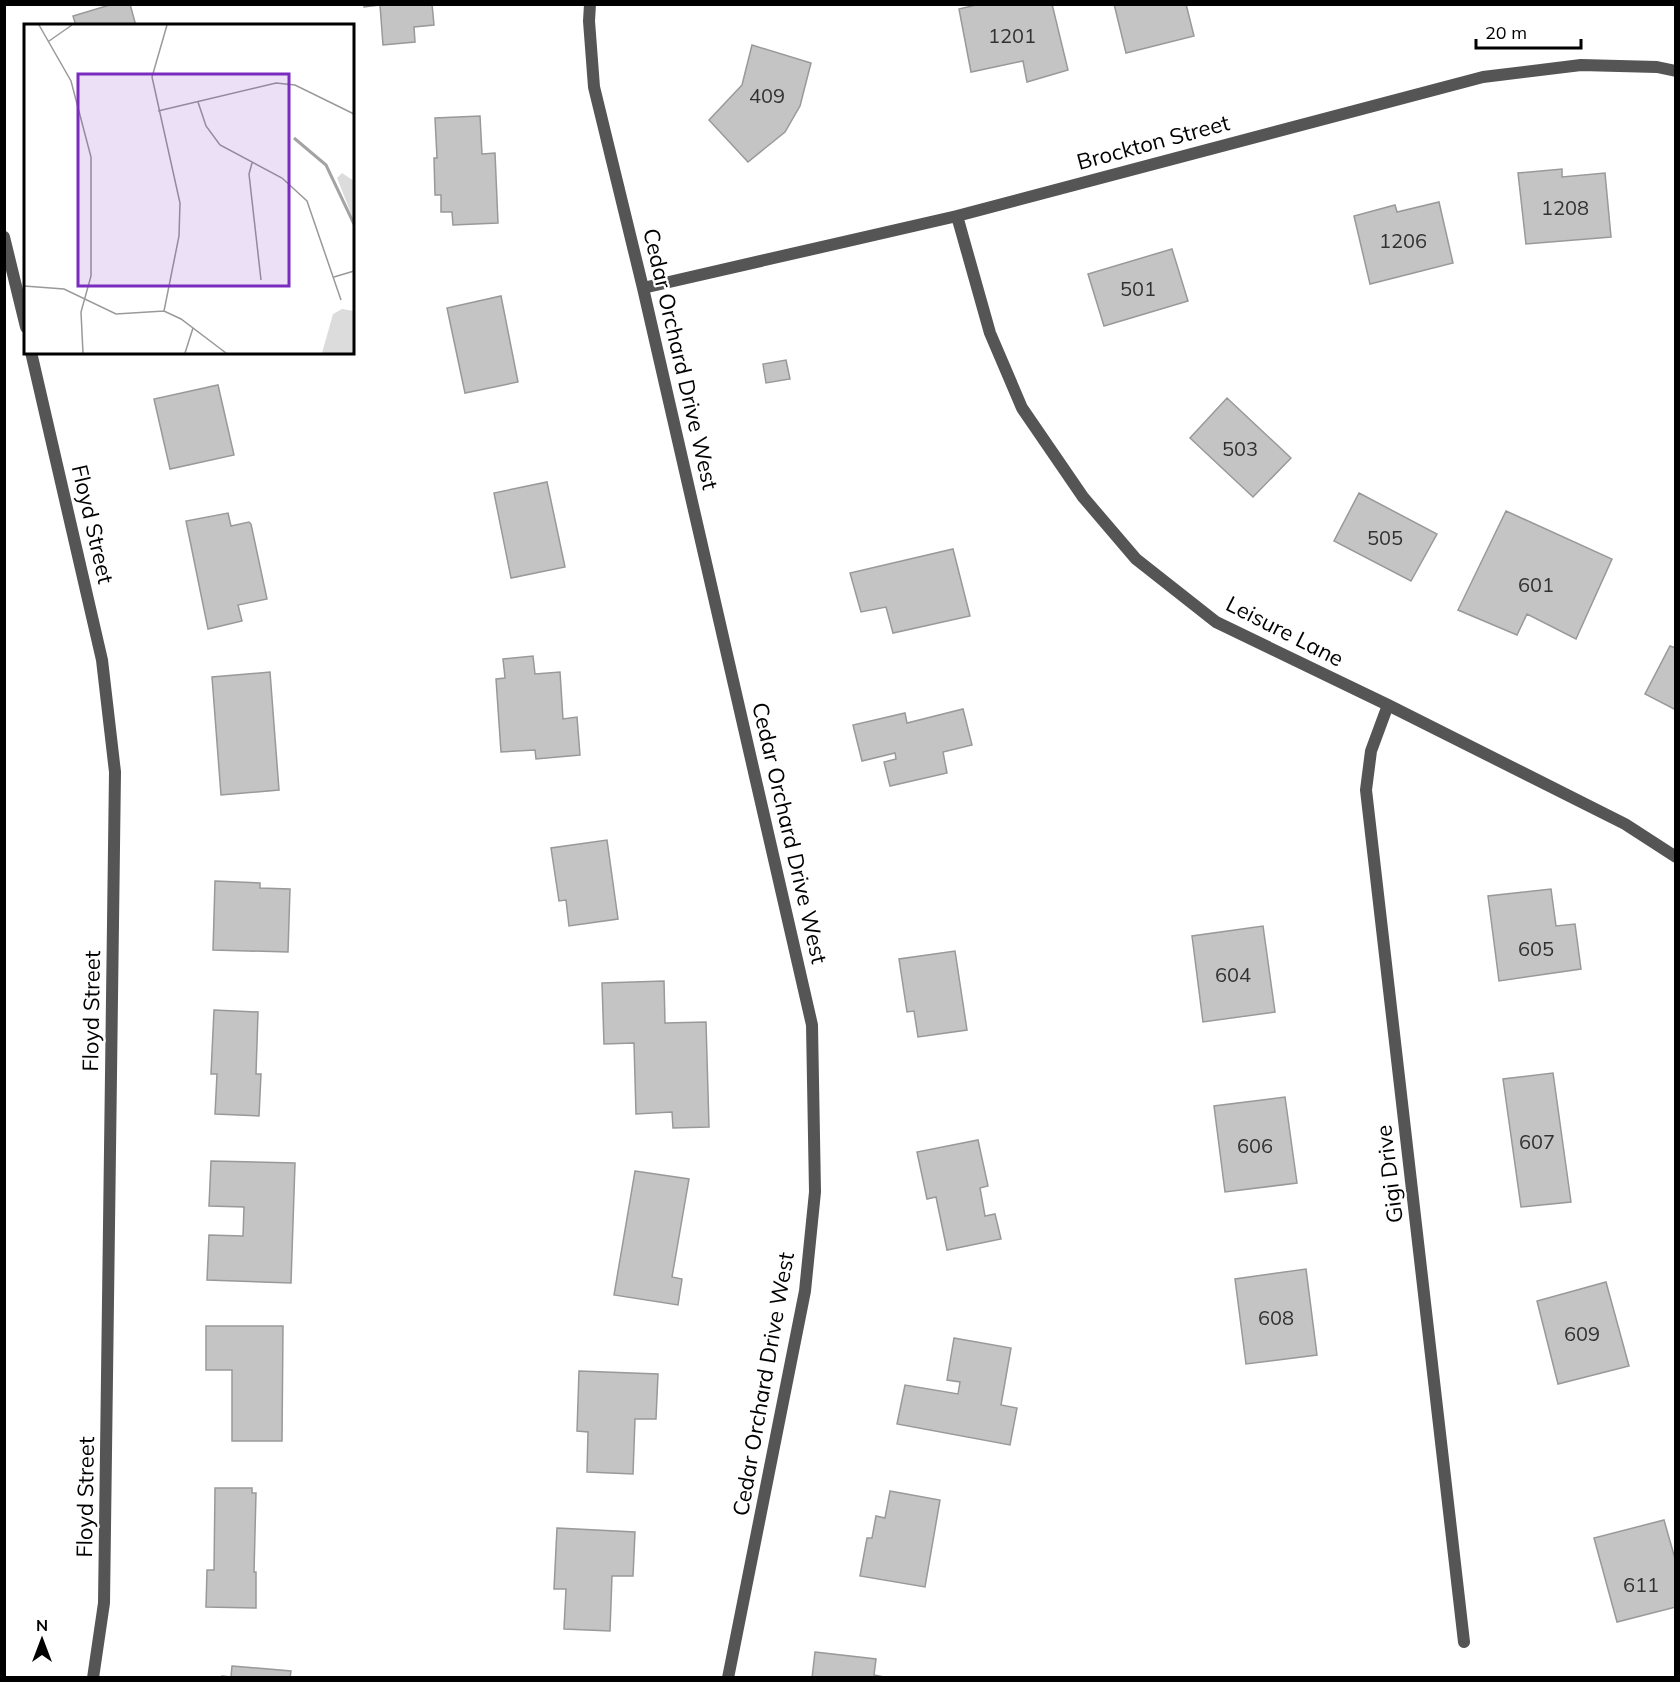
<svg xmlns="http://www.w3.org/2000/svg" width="1680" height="1682" font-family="Mulish,sans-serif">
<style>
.building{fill:#c4c4c4;stroke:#999;stroke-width:1.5}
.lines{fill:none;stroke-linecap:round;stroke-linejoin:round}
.minor{stroke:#555;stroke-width:12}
.labels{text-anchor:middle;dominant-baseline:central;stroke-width:4.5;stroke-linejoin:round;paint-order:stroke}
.number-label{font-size:20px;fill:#313131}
.street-label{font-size:22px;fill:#000;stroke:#fff}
.inset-river{fill:none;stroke:#a3a3a3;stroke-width:3}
.inset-road{fill:none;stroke:#999;stroke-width:1.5}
.view{fill:#7b2cbf;fill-opacity:0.15;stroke:#7b2cbf;stroke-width:3}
.inset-edge{fill:none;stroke:#000;stroke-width:3}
</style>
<rect width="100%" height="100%" fill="#fff"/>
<path class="building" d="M113 4H130L136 26H76L73 16Z
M364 4H432L434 25 414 27 415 42 383 45 380 5 364 7Z
M980 4H1052L1068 70 1027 82 1023 61 971 72 959 9Z
M1114 4H1186L1194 36 1126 53Z
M752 45 811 63 800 106 785 132 748 162 709 120 742 85Z
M480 116 482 154 495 153 498 223 453 225 452 212H441V195H435L434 158H437L435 118Z
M1562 169V177L1605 173 1611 237 1526 244 1518 173Z
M1439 202 1453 263 1370 284 1354 216 1395 205 1397 212Z
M1172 249 1188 301 1104 326 1088 274Z
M501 296 518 382 465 393 447 308Z
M786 360 790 379 766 383 763 364Z
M218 385 234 455 170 469 154 399Z
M1227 398 1291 458 1253 497 1190 438Z
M547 482 565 567 511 578 494 493Z
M1359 493 1437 534 1411 581 1334 541Z
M1506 511 1612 559 1576 639 1527 614 1517 635 1458 610Z
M228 513 231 526 249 522 251 524 267 599 238 605 242 621 208 629 186 521Z
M953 549 970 616 893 633 886 607 861 612 850 573Z
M1670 646 1676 648V710L1645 694Z
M533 656 535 674 560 672 563 719 577 717 580 755 536 759 535 750 501 752 496 679 505 678 503 659Z
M270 672 279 790 221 795 212 677Z
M963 709 972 745 943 752 947 773 890 786 884 762 896 759 895 753 862 761 853 725 905 713 907 723Z
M607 840 618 919 569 926 566 900 559 901 551 848Z
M215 881 260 883V888L290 889 288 952 213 950Z
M1551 889 1556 926 1575 924 1581 969 1499 981 1488 896Z
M1263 926 1275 1012 1203 1022 1192 936Z
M955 951 967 1030 918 1037 914 1011 907 1012 899 959Z
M664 981 665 1023 706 1022 709 1127 673 1128 672 1112 636 1114 634 1043 604 1044 602 983Z
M214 1010 258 1012 256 1074H261L259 1116 215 1114 217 1074H211Z
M1553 1073 1571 1202 1521 1207 1503 1079Z
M1285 1097 1297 1183 1225 1192 1214 1106Z
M978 1140 988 1186 980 1188 985 1216 995 1214 1001 1239 947 1250 936 1197 927 1199 917 1152Z
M211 1161 295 1163 291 1283 207 1280 209 1235 243 1236 244 1207 209 1206Z
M635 1171 689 1179 672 1277 682 1279 678 1305 614 1295Z
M1306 1269 1317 1355 1246 1364 1235 1279Z
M1606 1282 1629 1366 1558 1384 1537 1301Z
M206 1326H283L282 1441H232V1370H206Z
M954 1338 1011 1348 1001 1405 1017 1408 1010 1445 897 1424 905 1385 958 1394 960 1382 947 1380Z
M579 1371 658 1374 656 1419H635L633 1474 587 1472 588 1432 577 1431Z
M215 1488H252V1493H256L254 1572H256V1608L206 1607 207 1570H214Z
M890 1491 940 1500 925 1587 860 1576 867 1538H872L876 1516 885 1518Z
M1664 1520 1676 1562V1607L1617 1622 1594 1538Z
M557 1528 635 1532 633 1576H612L610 1631 564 1629 566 1589H554Z
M815 1652 876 1659 874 1675 889 1678H812Z
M232 1666 291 1671 290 1678H222V1676L231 1677Z"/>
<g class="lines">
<path class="minor" d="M590 4 589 21 594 87 643 288 812 1025 815 1192 805 1291 728 1678
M957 216 990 333 1022 408 1083 497 1136 559 1216 622 1388 705 1625 824 1676 857
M4 237 26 327
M643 288 957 216 1483 77 1581 65 1657 67 1676 71
M31 352 102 660 115 772 104 1603 93 1678
M1388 705 1371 751 1366 790 1464 1642"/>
</g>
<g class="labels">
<g class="number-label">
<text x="1012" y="35">1201</text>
<text x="767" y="95">409</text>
<text x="1565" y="207">1208</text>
<text x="1403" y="240">1206</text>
<text x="1138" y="288">501</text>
<text x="1240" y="448">503</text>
<text x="1385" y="537">505</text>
<text x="1536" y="584">601</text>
<text x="1536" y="948">605</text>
<text x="1233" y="974">604</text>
<text x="1537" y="1141">607</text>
<text x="1255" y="1145">606</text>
<text x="1276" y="1317">608</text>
<text x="1582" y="1333">609</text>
<text x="1641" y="1584">611</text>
</g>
<g class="street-label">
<text transform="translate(1153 142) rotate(-15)">Brockton Street</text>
<text transform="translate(681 359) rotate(77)">Cedar Orchard Drive West</text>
<text transform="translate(93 524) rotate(77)">Floyd Street</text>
<text transform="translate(1285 631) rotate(27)">Leisure Lane</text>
<text transform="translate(790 833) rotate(77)">Cedar Orchard Drive West</text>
<text transform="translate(91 1011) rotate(-89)">Floyd Street</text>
<text transform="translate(1389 1174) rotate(-97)">Gigi Drive</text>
<text transform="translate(763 1384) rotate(-80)">Cedar Orchard Drive West</text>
<text transform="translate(85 1497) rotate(-89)">Floyd Street</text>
</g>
</g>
<g transform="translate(24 24)">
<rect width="330" height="330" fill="#fff"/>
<path d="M318 149 330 157V197L313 154ZM318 285 330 287V329H298L309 290Z" fill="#dcdcdc"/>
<path class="inset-river" d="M270 114 302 141 330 200"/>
<path class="inset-road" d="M15 1 47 57 67 133V252L57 288 59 329M25 17 48 1M174 78 182 102 196 121 258 154 283 177 317 276M134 87 252 59 271 61 330 90M228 139 225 150 237 256M310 253 330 247M0 262 40 265 92 290 140 287 157 295 202 329M140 287 155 212 156 179 128 53 143 1M161 329 169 304"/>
<path class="view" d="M54 50H265V262H54Z"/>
<rect width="330" height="330" class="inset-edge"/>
</g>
<rect width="1680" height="1682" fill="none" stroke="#000000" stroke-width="12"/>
<g transform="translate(42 1640)" stroke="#ffffff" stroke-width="4.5" paint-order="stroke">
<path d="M0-4.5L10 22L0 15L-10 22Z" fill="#000000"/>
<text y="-9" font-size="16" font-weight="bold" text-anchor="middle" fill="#000000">N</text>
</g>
<path d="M1476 39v9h105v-9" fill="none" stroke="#000000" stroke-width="3"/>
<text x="1485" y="39" font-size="18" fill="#000000" stroke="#ffffff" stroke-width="4.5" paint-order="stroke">20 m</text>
</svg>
